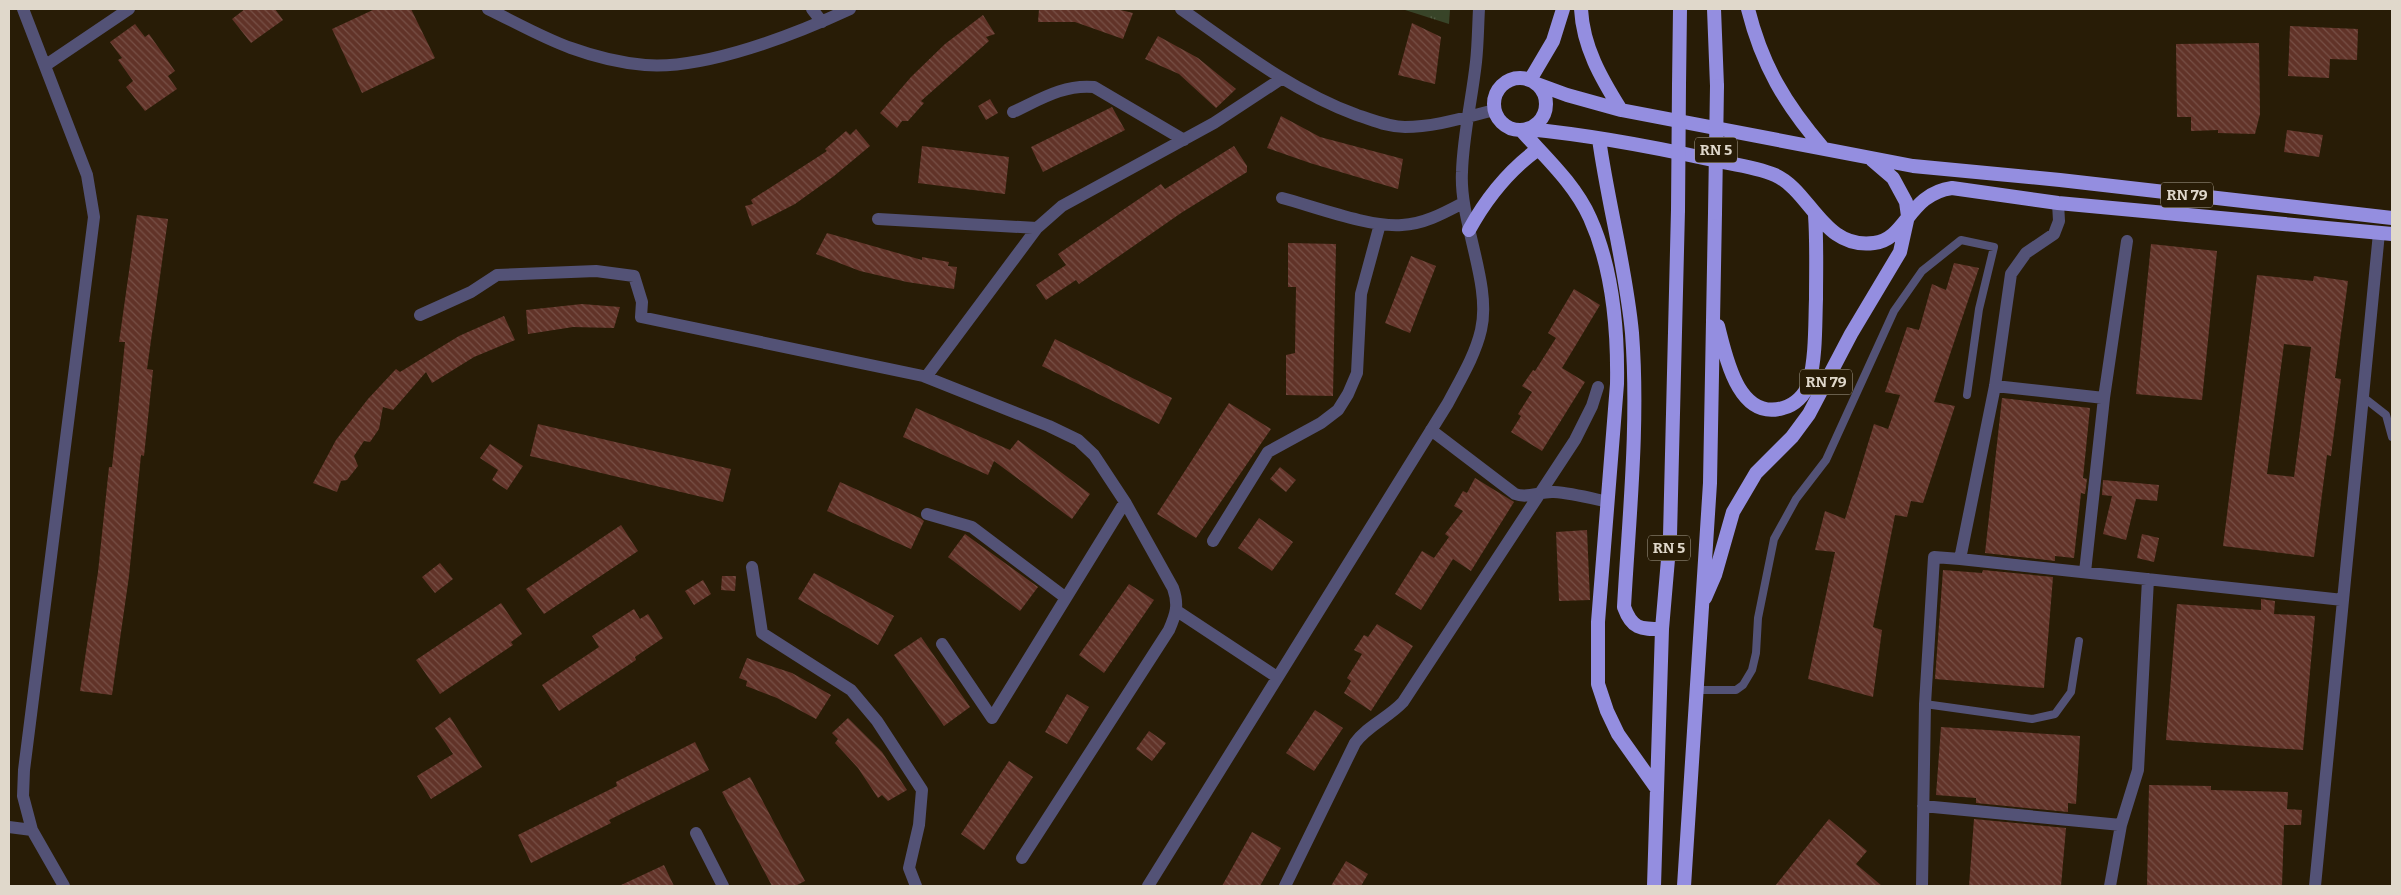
<svg xmlns="http://www.w3.org/2000/svg" width="2401" height="895" font-family="Bitter,serif">
<style>
.grass{fill:url(#grass-tufts)}
.building{fill:url(#building-back-hatch);fill-rule:evenodd}
.lines{fill:none;stroke-linecap:round;stroke-linejoin:round}
.service{stroke:#535276;stroke-width:8}
.minor{stroke:#535276;stroke-width:12}
.trunk{stroke:#948ee0;stroke-width:14}
.trunk-bridge{stroke:#948ee0;stroke-width:14}
.labels{text-anchor:middle;dominant-baseline:central;stroke-width:5;stroke-linejoin:round;paint-order:stroke}
.shield{fill:#281c06;stroke:#a9a090;stroke-width:1}
.shield-label{font-size:15px;font-weight:bold;fill:#e0d8cb}
</style>
<defs>
<pattern id="grass-tufts" width="24" height="20" patternUnits="userSpaceOnUse" patternTransform="scale(1.25)"><rect width="24" height="20" fill="#384428"/><path d="M3 7l-1-3M5 7V3M7 7l1-3M15 17l-1-3M17 17v-4M19 17l1-3" fill="none" stroke="#545e46"/></pattern>
<pattern id="building-back-hatch" width="6" height="6" patternUnits="userSpaceOnUse" patternTransform="scale(1.25)"><rect width="6" height="6" fill="#613328"/><path d="M-1 5l2 2M0 0l6 6M5-1l2 2" fill="none" stroke="#775046"/></pattern>
</defs>
<rect width="100%" height="100%" fill="#281c06"/>
<path class="grass" d="M1402 9H1450L1449 24Z"/>
<path class="building" d="M245 9H275L283 20 251 43 232 19Z
M375 9H411L435 58 362 93 332 29Z
M1039 9H1116L1133 13 1123 39 1075 22H1038Z
M983 15 995 34 986 37 989 41 921 101 924 103 908 121H902L897 128 880 113 911 77 945 44Z
M1412 23 1441 37 1435 84 1398 75Z
M135 24 145 37 149 34 175 71 168 76 177 89 145 111 126 87 133 81 118 60 122 58 110 42Z
M2290 26 2358 29 2357 60 2330 59 2329 78 2288 76Z
M1158 36 1198 58 1236 89 1216 108 1179 74 1145 59Z
M2259 43 2260 114 2255 134 2218 133V130L2191 131V117H2177L2176 44Z
M990 99 998 113 986 120 978 106Z
M1112 107 1125 130 1043 172 1031 147Z
M1281 116 1320 137 1403 159 1398 189 1310 163 1267 148Z
M856 129 870 146 834 176 795 204 752 226 745 206 753 204 751 200 827 151 825 149 846 131 850 135Z
M2287 130 2323 135 2319 157 2284 152Z
M922 146 1009 157 1005 194 918 183Z
M1234 146 1247 166V172L1181 213 1079 284 1076 280 1046 300 1036 285 1066 265 1058 254 1161 184 1165 189Z
M137 215 168 219 147 369 153 370 144 456 141 455 129 576 112 695 80 691 98 572 109 467H112L125 342H119Z
M827 233 922 260V257L949 262 948 266 957 267 954 289 907 282 860 271 816 254Z
M1288 243 1336 244 1333 396 1286 395V355L1295 353 1296 287H1288Z
M2151 244 2217 251 2202 400 2136 394Z
M1411 256 1436 266 1410 333 1385 323Z
M1954 263 1979 268 1934 402 1955 406 1923 503 1911 501 1907 517 1895 515 1873 627 1882 630 1873 697 1808 679 1835 552 1815 550 1825 511 1845 519 1874 424 1888 429 1900 395 1885 392 1907 327 1919 330 1932 284 1946 290Z
M2257 275 2313 281 2314 276 2348 281 2335 378 2341 379 2331 456 2327 455 2314 557 2223 546ZM2284 344 2311 347 2294 477 2267 474Z
M1574 289 1600 305 1562 368 1585 382 1542 451 1511 432 1521 416 1518 414 1532 392 1522 386 1533 370 1535 371 1556 338 1548 333Z
M582 304 620 307 614 328 573 327 528 334 526 310Z
M504 316 515 340 474 357 432 383 426 372 393 410 383 407 379 429 370 442 364 441 354 456 358 466 347 480 341 481 337 492 313 483 336 440 368 399 396 369 400 372 459 336Z
M1055 339 1172 398 1159 424 1042 366Z
M2002 398 2090 408 2083 478 2087 479 2085 494 2081 493 2074 558 2055 556V561L1985 553Z
M1229 403 1271 429 1196 538 1157 514Z
M916 408 1010 450 1018 440 1090 494 1072 519 994 461 988 475 903 437Z
M538 424 731 469 723 502 530 456Z
M490 444 523 466 507 490 492 480 498 470 480 458Z
M1280 467 1296 480 1286 492 1270 479Z
M1475 478 1514 502 1471 571 1453 559 1421 610 1395 594 1422 551 1434 558 1449 537 1445 534 1463 511 1454 506 1463 491 1467 493Z
M2103 480 2159 485 2157 501 2136 499 2126 540 2103 534 2112 496 2102 495Z
M840 482 920 518 924 521 911 549 827 511Z
M1259 518 1293 542 1272 571 1238 548Z
M621 525 638 551 544 614 526 589Z
M1587 530 1590 600 1559 601 1556 532Z
M965 534 1038 587 1020 611 948 557Z
M2142 534 2159 538 2154 562 2137 558Z
M440 563 453 579 435 593 422 577Z
M1943 570 1982 573 1983 570 2053 577 2044 688 1935 679Z
M814 573 894 616 878 645 798 599Z
M722 576H736L735 591 721 590Z
M703 580 711 594 694 605 685 591Z
M1129 584 1154 600 1104 673 1079 655Z
M2261 599 2275 601 2274 614 2315 616 2303 750 2166 740 2177 604 2261 610Z
M501 603 522 634 511 642 513 645 440 694 416 660Z
M634 609 640 619 648 614 663 638 635 657 636 660 559 711 542 685 599 647 592 636Z
M1377 624 1413 646 1371 711 1344 693 1351 681 1347 678 1362 654 1354 650 1364 635 1368 637Z
M921 637 970 707 944 726 894 655Z
M747 658 792 673 831 695 816 719 777 698 746 686 747 681 739 678Z
M1067 694 1089 707 1067 744 1045 732Z
M1315 710 1343 728 1314 771 1286 753Z
M450 717 482 767 431 799 417 776 453 754 435 728Z
M848 718 882 752 907 790 888 801 882 795 878 798 858 768 835 743 838 739 832 733Z
M1941 727 2080 736 2076 804 2068 803V812L1976 803V798L1936 795Z
M1149 731 1166 743 1152 761 1136 749Z
M695 742 709 770 609 820 611 823 531 863 518 835 617 786 616 782Z
M1009 761 1033 777 984 850 961 834Z
M750 777 805 881 795 886H772L722 792Z
M2149 785 2211 786V790L2288 792 2287 809 2302 810 2301 825H2284L2282 886H2147Z
M1829 819 1867 851 1856 864 1882 886H1775Z
M1974 819 2066 828 2061 886H1969Z
M1252 832 1281 848 1260 886H1222Z
M1346 861 1368 874 1361 886H1331Z
M664 865 674 886H619Z"/>
<g class="lines">
<path class="service" d="M2363 397 2386 415 2392 437
M1697 690H1736L1743 685 1752 670 1756 653 1758 618 1774 539 1796 499 1826 460 1894 311 1922 271 1961 240 1994 247 1979 309 1967 395
M1925 704 2032 719 2055 714 2071 692 2079 641"/>
<path class="minor" d="M23 9 87 175 94 217 24 770 23 796 32 830 64 886
M488 9C515 22 543 38 571 48 593 56 622 63 645 65 705 70 796 34 850 9
M812 9 822 22
M1181 9C1238 49 1292 91 1357 115 1373 120 1388 127 1405 127 1435 127 1466 117 1495 110
M46 65 129 9
M1013 112C1039 100 1064 84 1094 87L1184 140
M1282 198C1313 206 1371 228 1402 225 1424 224 1444 213 1463 203
M878 219 1037 228
M420 315 471 292 497 275 596 271 634 276 642 302 641 317 923 376 1049 426 1078 440 1094 455 1125 502 1173 588C1179 605 1176 614 1169 630L1022 858
M926 377 1037 228 1062 206 1214 123 1281 79
M1995 386 2104 398 2127 241
M1431 430 1515 494C1528 499 1540 491 1554 492 1572 493 1590 498 1608 502
M927 514 972 527 1066 598
M1213 541 1268 452 1321 423 1338 410 1348 394 1357 373 1361 294 1380 224
M1960 559 2343 600
M752 567 762 633 851 690 877 721 922 790 919 825 909 868 916 886
M2085 572 2104 398
M1177 611 1277 677
M942 644 992 718 1125 502
M1923 806 2121 825
M9 827 32 830
M696 833 723 886
M1148 886 1448 403C1460 380 1475 356 1481 330 1492 284 1459 221 1462 172 1463 135 1472 99 1476 62 1478 44 1478 26 1479 9
M1285 886 1355 743C1367 726 1388 718 1403 702L1575 440 1592 406 1598 387
M1922 886 1925 704 1934 557 1960 559 1995 386 2011 274 2026 253 2054 234 2059 221 2058 203
M2110 886 2121 825 2138 770 2148 579
M2315 886 2379 233"/>
<path class="trunk" d="M1581 9C1583 47 1601 78 1621 110
M1714 9 1717 86
M1748 9C1762 65 1785 104 1823 148
M1494 104a26 26 0 1 1 52 0a26 26 0 1 1-52 0Z
M1530 80 1553 41 1563 9
M1537 84 1567 95 1621 110 1913 166 2060 180 2392 218
M1679 85 1680 9
M1528 129C1589 135 1649 146 1708 159 1730 164 1754 166 1775 175 1811 191 1823 250 1874 243 1907 239 1908 194 1952 188L2058 203 2392 234
M1521 130C1545 157 1575 184 1590 218 1613 269 1618 328 1617 384L1598 622V684L1607 711 1618 734 1657 789
M1599 139C1608 204 1626 268 1632 333 1639 424 1629 516 1624 607 1632 629 1640 629 1662 629
M1469 230C1487 197 1508 171 1538 149
M1718 326C1726 357 1738 421 1783 408 1795 405 1805 395 1809 383 1816 356 1815 326 1816 299 1816 271 1817 243 1815 215
M1705 598 1715 575 1733 512 1756 473 1792 437 1809 414 1851 334 1900 252 1908 216 1906 202 1893 178 1872 160
M1654 886 1662 629 1670 536 1678 210
M1684 886 1710 483 1715 213"/>
<path class="trunk-bridge" d="M1678 210 1679 85
M1715 213 1717 86"/>
</g>
<g class="labels">
<g class="shield">
<rect x="1695" y="137.5" width="42" height="25" rx="4"/>
<rect x="2161" y="182.5" width="52" height="25" rx="4"/>
<rect x="1800" y="369.5" width="52" height="25" rx="4"/>
<rect x="1648" y="535.5" width="42" height="25" rx="4"/>
</g>
<g class="shield-label">
<text x="1716" y="150">RN 5</text>
<text x="2187" y="195">RN 79</text>
<text x="1826" y="382">RN 79</text>
<text x="1669" y="548">RN 5</text>
</g>
</g>
<rect width="2401" height="895" fill="none" stroke="#e0d8cb" stroke-width="20"/>
</svg>
